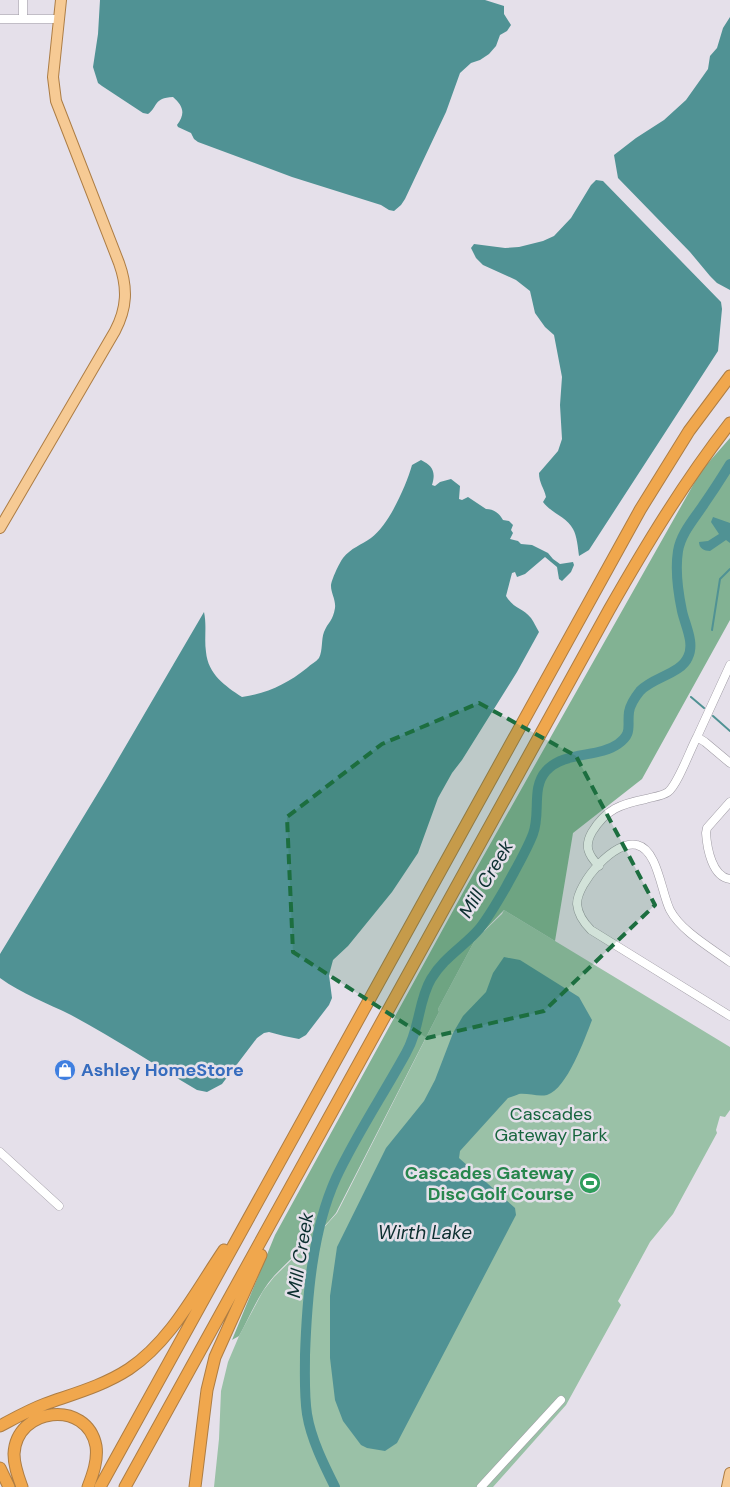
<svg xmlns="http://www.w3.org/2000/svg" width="730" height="1487" font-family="'DM Sans',sans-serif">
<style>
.green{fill:#9ac1a7}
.forest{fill:#82b293}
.water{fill:#509294}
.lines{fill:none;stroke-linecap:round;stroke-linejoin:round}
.stream{stroke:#509294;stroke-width:2}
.river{stroke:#509294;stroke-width:10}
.minor-casing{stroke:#9f9ba4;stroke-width:9}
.major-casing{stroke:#ad7d44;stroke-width:12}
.highway-casing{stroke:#ad7d44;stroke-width:13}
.minor{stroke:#fff;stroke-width:8}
.major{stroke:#f6ca94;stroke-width:10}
.highway{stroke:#f0a74d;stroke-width:11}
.marked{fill:#1c6e3f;fill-opacity:0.2;stroke:#1c6e3f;stroke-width:4;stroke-dasharray:10 6;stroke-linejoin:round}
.labels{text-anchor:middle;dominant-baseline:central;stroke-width:5;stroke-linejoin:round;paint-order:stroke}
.shop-label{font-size:18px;font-weight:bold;fill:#366cbe;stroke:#e5e0ea;text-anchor:start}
.park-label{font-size:18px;fill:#17653e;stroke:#e5e0ea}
.leisure-label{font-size:18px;font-weight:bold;fill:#27864d;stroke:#e5e0ea;text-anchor:end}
.water-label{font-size:19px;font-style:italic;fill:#0c2f30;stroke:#e5e0ea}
</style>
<rect width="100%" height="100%" fill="#e5e0ea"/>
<path class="green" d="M504 910 730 1047V1110L725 1117 720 1116 716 1130 717 1133 673 1214 650 1242 618 1301 621 1305 566 1405 493 1487H214L219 1439 221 1391 228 1362 239 1336 263 1291 274 1277 318 1234 337 1213 439 1012 438 1009 475 940 502 914Z"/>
<path class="forest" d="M730 438V620L642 779 573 833 555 941 504 910 475 940 438 1009 439 1012 336 1213C317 1236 294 1255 274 1276 259 1293 250 1316 239 1336L232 1340 275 1235 466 887 701 471Z"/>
<path class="water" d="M100 0H485L504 6V14L511 25 507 31 500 35 496 46 489 54 480 60 471 63 460 73 446 112 405 199 401 205 394 211 389 210 381 205 292 177 198 142 194 139 191 133 178 127 177 125C186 113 183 106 173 97 153 98 158 107 148 114L143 113 102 86 98 83 93 67 98 34Z
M730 17V290L717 283 710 276 690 252 618 178 614 155 636 138 664 120 686 100 708 69 710 56 717 48 723 28Z
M596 180 603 181 721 302 722 309 718 351 589 550 579 556C578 548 577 536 573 529 567 517 551 513 543 502L546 497C544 488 539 483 539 473L558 451 562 439 560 405 562 377 554 335 545 327 535 313 530 291 516 280 483 265 476 258 471 248 474 244 505 248 519 247 543 241 554 236 571 218 591 185Z
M421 460C433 466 436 472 432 485L435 486 440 482 451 479 460 486 459 499 462 500 468 497 486 509C494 509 499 513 503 520L509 521 513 525 511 530 513 533 510 539 518 541 521 544 532 545 548 553 553 559 560 564 573 562 574 565 571 572 562 581 559 579 557 567 545 557 525 574 517 577 515 572 512 573 506 596C514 609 523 608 531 618 534 622 536 627 539 632L517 672 462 760 452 773 438 798 418 853 392 892 348 946 333 960 329 975 332 998 329 1005 306 1035 299 1039 284 1036 269 1032 264 1033 257 1038 222 1084 207 1092 197 1090C155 1065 114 1038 71 1015 47 1003 22 994 0 978V954L107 778 204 612C207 626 204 638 206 652 208 674 225 686 242 697 268 693 287 684 307 668 311 664 316 662 319 658 323 650 321 640 324 632 328 622 333 621 335 608 336 600 331 593 331 586 331 580 340 562 343 558 351 548 361 545 371 538 389 525 406 486 412 465Z
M713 517 730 523V543L726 540 710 551C704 551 699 548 699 542L708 541 719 534 711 522Z
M504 957 520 960 579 997 592 1020C585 1038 567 1089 547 1095 538 1097 528 1093 519 1094 516 1095 512 1097 508 1098L460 1151 459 1158 515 1208 516 1215 397 1443 385 1451 367 1448 361 1445 343 1421 335 1400 330 1358V1296L337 1247 386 1148 424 1101 435 1080 453 1033 463 1016 486 992 493 973Z"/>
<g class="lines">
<path class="stream" d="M712 630 720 579 730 569
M691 697 704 708
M713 716 730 731"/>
<path class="river" d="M335 1487C324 1465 311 1439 307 1414 304 1394 305 1375 305 1355 307 1298 312 1231 336 1178 356 1135 383 1095 406 1053 420 1029 418 1001 431 979 444 957 465 946 480 928 490 915 498 901 506 887 515 870 526 852 533 834 541 813 531 788 546 771 564 751 598 758 618 744 633 733 627 727 629 712 630 705 636 696 640 691 653 677 681 674 688 657 695 643 685 625 682 611 678 592 675 570 678 551 681 533 695 518 704 504 713 491 722 477 730 464"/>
<g class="minor-casing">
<path id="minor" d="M23 0V19
M0 19H59
M697 737 730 665
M730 802 707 828 706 833C707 848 712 877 730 879
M599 866C588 855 584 846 592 832 606 809 621 804 646 799 653 797 662 796 668 792 678 784 690 750 697 737L705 742 730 763
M730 962C711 948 681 931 670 910 661 892 658 850 637 845 615 839 577 883 577 904 578 915 584 923 591 930L730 1016
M0 1152 59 1206
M481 1487 561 1400"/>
</g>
<g class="major-casing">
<path id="major" d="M0 528 115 331C127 308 128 288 119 263L56 101 53 77 61 0
M727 1487 730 1473"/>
</g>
<g class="highway-casing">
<path id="highway" d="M0 1426C15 1418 29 1410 45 1404 73 1394 103 1386 129 1369 171 1341 196 1291 224 1250
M0 1468 9 1487
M22 1487C18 1476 14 1466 14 1454 16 1407 87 1399 96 1446 98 1460 93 1474 88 1487
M100 1487 640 510 689 431 730 376
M125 1487 609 610C646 545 684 482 730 423
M195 1487 207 1390 215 1357 261 1255"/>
</g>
<use href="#minor" class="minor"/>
<use href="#major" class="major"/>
<use href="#highway" class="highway"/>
</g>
<path class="marked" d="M479 703 576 756 655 905 544 1011 427 1038 293 952 287 817 382 744Z"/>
<defs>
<g id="shop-disc" transform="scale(1.125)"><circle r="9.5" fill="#3f7fe0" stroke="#e5e0ea"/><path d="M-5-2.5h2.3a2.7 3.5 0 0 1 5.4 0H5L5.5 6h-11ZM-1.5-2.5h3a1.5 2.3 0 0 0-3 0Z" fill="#fff"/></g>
<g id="stadium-disc" transform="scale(1.125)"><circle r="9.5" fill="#2e9e5b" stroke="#e5e0ea"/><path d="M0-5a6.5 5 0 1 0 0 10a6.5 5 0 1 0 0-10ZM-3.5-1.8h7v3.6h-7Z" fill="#fff"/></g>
</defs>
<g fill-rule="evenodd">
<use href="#shop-disc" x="65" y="1070"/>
<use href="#stadium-disc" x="590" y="1183"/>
</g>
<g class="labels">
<g class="shop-label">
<text x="81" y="1070">Ashley HomeStore</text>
</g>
<g class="park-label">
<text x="551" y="1114">Cascades<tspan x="551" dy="21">Gateway Park</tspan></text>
</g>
<g class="leisure-label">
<text x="574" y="1173">Cascades Gateway<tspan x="574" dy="21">Disc Golf Course</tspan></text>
</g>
<g class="water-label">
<text transform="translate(486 879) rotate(-59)">Mill Creek</text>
<text x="425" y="1232">Wirth Lake</text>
<text transform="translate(300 1255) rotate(-81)">Mill Creek</text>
</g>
</g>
</svg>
